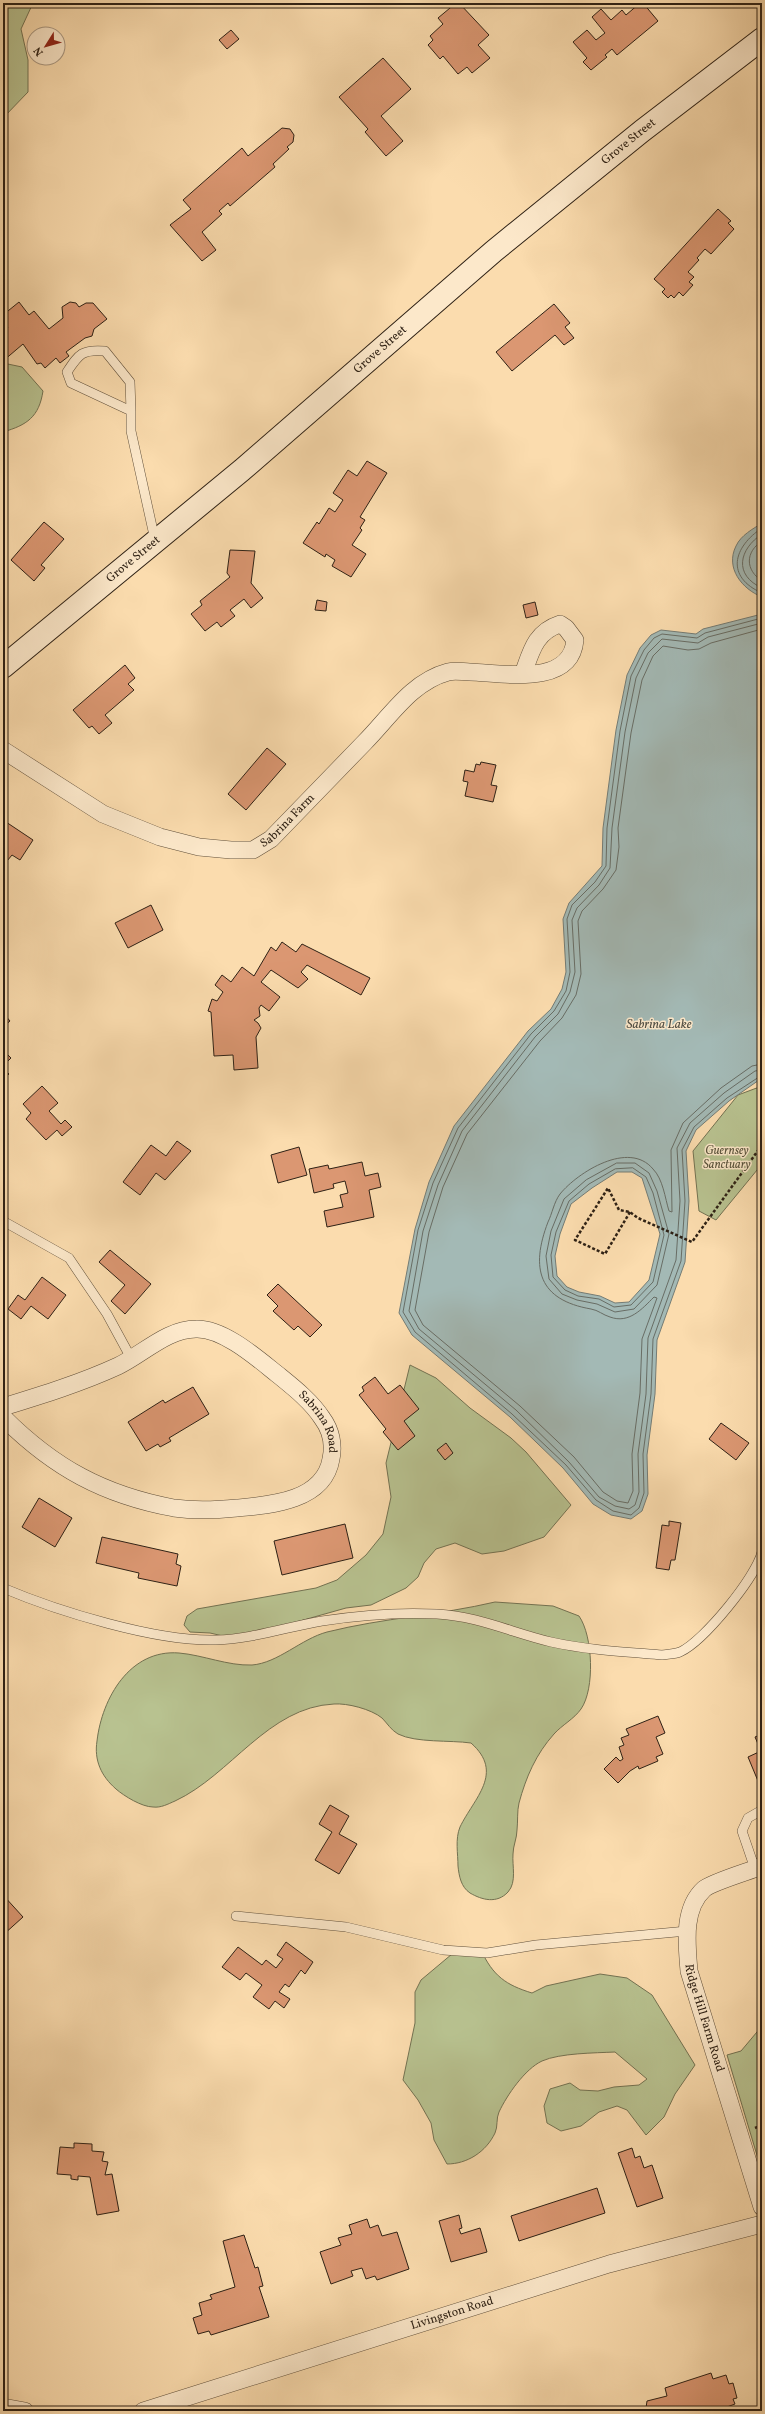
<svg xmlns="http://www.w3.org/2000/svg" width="765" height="2414" font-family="Vollkorn,serif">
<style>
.green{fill:#b8c290;stroke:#737252}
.water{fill:#a3b9b5;stroke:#747c75;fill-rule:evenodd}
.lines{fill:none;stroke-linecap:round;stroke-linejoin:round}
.shore{stroke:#686d65;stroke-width:1}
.building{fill:#db9772;stroke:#2e2115}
.lane-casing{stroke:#61503b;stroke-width:10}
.street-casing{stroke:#61503b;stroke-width:18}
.secondary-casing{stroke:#2e2115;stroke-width:24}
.path{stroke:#2e2115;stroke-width:2.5;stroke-dasharray:3 2;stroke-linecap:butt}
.lane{stroke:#fce8ca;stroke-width:9}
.street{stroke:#fce8ca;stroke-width:17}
.secondary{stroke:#fce8ca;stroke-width:22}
.labels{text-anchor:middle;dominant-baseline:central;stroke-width:3;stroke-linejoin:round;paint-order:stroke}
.street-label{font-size:12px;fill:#2e2115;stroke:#fce8ca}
.park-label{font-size:12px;font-style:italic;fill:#57513a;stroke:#fce8ca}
.water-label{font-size:13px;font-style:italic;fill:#514f45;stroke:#fce8ca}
</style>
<rect width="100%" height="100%" fill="#fbdcae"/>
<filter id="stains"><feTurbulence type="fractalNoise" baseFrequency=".005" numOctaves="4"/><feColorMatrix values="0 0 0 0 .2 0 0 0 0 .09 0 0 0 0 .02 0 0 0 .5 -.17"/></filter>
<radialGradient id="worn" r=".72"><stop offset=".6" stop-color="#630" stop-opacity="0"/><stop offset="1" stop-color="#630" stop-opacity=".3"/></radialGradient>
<path class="green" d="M3 3H33L21 29 28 60V92L3 118Z
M3 363 22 367 43 391C39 417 27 425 3 432Z
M762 1086V1164L716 1220 699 1211 693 1151 738 1095Z
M410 1365 436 1378 470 1408 511 1438 526 1452 571 1505 544 1537 504 1551 482 1554 455 1543 436 1549 424 1563 418 1577 406 1588 371 1605 346 1608 236 1639 210 1633 190 1632 184 1625 187 1616 197 1609 316 1588 337 1580 366 1555 383 1534 391 1497 386 1463Z
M495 1602 553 1606 579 1616C593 1636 595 1689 581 1709 574 1719 562 1725 554 1734 536 1754 526 1777 519 1803 517 1811 518 1821 517 1830 517 1838 513 1846 513 1854 512 1866 517 1882 508 1892 497 1904 482 1900 470 1893 461 1887 459 1876 458 1866 458 1854 455 1839 460 1827 474 1798 505 1773 471 1743 450 1740 416 1743 398 1734 391 1730 387 1723 382 1718 371 1709 347 1703 334 1704 268 1707 231 1775 175 1801 168 1804 161 1808 153 1807 142 1807 124 1796 116 1789 101 1776 94 1760 97 1741 102 1698 130 1649 179 1653 203 1655 228 1666 252 1665 278 1663 301 1639 327 1632 383 1618 440 1615 495 1602Z
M481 1950C493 1976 506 1985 532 1993L546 1986 600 1974 627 1978 652 1995 695 2065 675 2094 664 2117 646 2135 627 2110 617 2106 599 2112 581 2126 561 2131 547 2123 544 2106 550 2089 570 2083 580 2090 598 2091 614 2087 639 2085 647 2079 615 2052C595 2053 560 2053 542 2061 525 2069 507 2095 499 2112 496 2118 498 2127 495 2133 486 2152 467 2164 447 2164L434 2140 431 2123 418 2100 403 2080 415 2023V1992L421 1980 452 1954Z
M762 2026V2172L727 2055 741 2051Z"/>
<path class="water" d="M762 523V597C742 589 725 568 736 546 741 535 753 529 762 523Z
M762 614V1078L729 1101 696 1130 686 1151 689 1201 685 1262 657 1340 655 1394 647 1455 648 1494 642 1511 631 1519 611 1515 593 1504 563 1468 510 1417 412 1335 399 1313 415 1229 429 1182 454 1126 528 1031 551 1009 562 989 566 972 563 919 569 903 602 866 603 828 616 730 627 675 640 648 651 635 661 630 696 634 703 629ZM617 1172H632L642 1178 660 1234 649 1280 629 1302 615 1303 600 1296 579 1292 567 1287 557 1276 555 1256 560 1234 571 1204 592 1188Z"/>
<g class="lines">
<path class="shore" d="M762 528C733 547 725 577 762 593
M762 534C739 549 733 575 762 588
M762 541C745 552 745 570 762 581
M762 618 705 633 697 638 662 634 654 638 644 650 631 676 620 731 607 828 606 866 595 882 572 905 567 919 570 972 566 991 554 1011 531 1034 458 1128 433 1183 418 1230 403 1312 415 1332 512 1414 566 1465 596 1500 613 1511 631 1515 639 1508 644 1493 643 1454 651 1394 653 1339 681 1261 685 1201 682 1150 694 1127 727 1098 762 1075
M762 623 708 637 698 643 662 639 648 653 636 678 625 732 612 828 610 868 599 885 577 908 572 920 575 972 570 992 558 1014 535 1037 462 1131 438 1185 423 1231 409 1311 419 1329 516 1410 569 1462 599 1497 615 1506 629 1509 635 1505 639 1492 638 1454 646 1394 648 1338 676 1260 680 1201 677 1148 690 1123 724 1093 755 1071 762 1070
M762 629 711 643 699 649 688 650 663 646 653 656 642 680 631 733 618 828 619 847 616 870 603 889 582 911 578 921 581 974 576 995 562 1018 540 1041 467 1134 443 1187 429 1232 415 1310 423 1325 520 1406 574 1457 603 1492 617 1501 628 1503 633 1491 632 1454 640 1393 642 1339 657 1298 654 1297C642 1309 629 1324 610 1317 603 1315 598 1310 591 1309 539 1300 530 1269 548 1222 552 1214 554 1202 560 1194 578 1172 629 1140 653 1169 663 1179 665 1198 669 1211L672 1212 671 1150 683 1123 721 1088 752 1066 762 1064
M617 1163H635L649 1173 657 1191 669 1234 657 1285 634 1309 615 1312 597 1304 577 1300 562 1294 549 1279 546 1256 551 1231 564 1199 586 1180Z
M633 1168 646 1177 653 1193 664 1235 653 1282 631 1305 614 1307 599 1299 578 1296 565 1290 553 1277 551 1255 556 1232 569 1201 589 1184 615 1169Z"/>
</g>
<path class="building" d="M456 3H459L489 35 478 45 490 58 472 73 467 67 458 74 443 56 440 59 428 45 433 40 430 36 443 24 438 18Z
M640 3H643L658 21 617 55 612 49 605 55 607 57 591 70 583 62 587 58 573 42 587 30 596 40 605 33 592 17 601 9 611 20 622 10 626 15Z
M231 30 239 39 227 49 219 40Z
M383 58 411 89 381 116 403 141 386 156 365 132 368 129 339 97Z
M282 128 290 129 294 135 293 142 287 147 289 149 273 164 275 167 230 206 228 203 219 211 222 214 202 232 216 250 202 261 170 225 191 209 183 200 242 148 248 156Z
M718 209 731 221 728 223 734 229 711 254 705 249 697 258 699 260 688 272 694 277 689 282 693 285 683 296 679 292 674 298 671 295 668 298 662 292 665 289 654 279Z
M19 302 29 315 34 311 49 329 63 318 62 307 70 302 76 303 79 307 86 303H93L107 319 94 329 92 336 85 338 66 352 69 356 60 363 56 358 45 368 41 363 37 364 23 344 3 361V332L8 328 3 321V315Z
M554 304 570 323 565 327 574 338 564 345 555 335 512 371 496 352Z
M367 461 387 473 360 517 365 520 360 528 362 530 352 545 366 554 351 577 332 566 335 560 326 554 325 557 303 543 317 522 319 524 329 508 335 512 343 500 333 493 348 470 357 476Z
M44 522 64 539 41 565 45 568 34 581 11 560Z
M230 550 255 551 251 583 263 598 251 608 244 599 230 610 235 616 221 627 217 622 205 631 191 614 202 605 200 601 230 577 227 573Z
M317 600 327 602 326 611 315 610Z
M535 602 538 615 526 618 523 605Z
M125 665 135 678 128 684 134 690 105 715 112 723 99 734 92 726 89 728 73 710Z
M267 748 286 764 246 810 228 794Z
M481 762 496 765 491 785 497 786 493 802 465 796 468 782 463 781 465 770 474 772 476 764 480 765Z
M3 820 33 840 20 860 12 855 7 861 3 858Z
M151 905 163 930 128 948 115 923Z
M282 942 296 952 302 944 370 978 361 995 307 965 301 972 308 979 298 988 271 970 261 982 280 997 269 1011 261 1005 259 1008 260 1016 254 1020 258 1023 261 1028 256 1037 258 1068 234 1070 233 1055 214 1056 211 1012 208 1011 212 999 217 1001 223 992 215 985 222 975 231 982 242 967 254 976 271 947 276 951Z
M3 1013 10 1021 3 1027Z
M3 1050 11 1058 3 1066Z
M3 1068 9 1074 3 1080Z
M42 1086 58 1103 49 1111 61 1124 65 1120 72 1127 62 1136 57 1130 46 1140 26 1119 31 1113 23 1104Z
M177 1141 191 1151 165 1180 156 1173 140 1195 123 1182 151 1145 166 1156Z
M299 1147 307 1175 278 1183 271 1155Z
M362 1162 365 1176 378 1173 381 1187 369 1190 374 1217 327 1227 324 1211 343 1207 340 1195 348 1193 345 1181 333 1184 334 1188 314 1193 309 1169 328 1165 329 1169Z
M110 1250 151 1284 125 1314 111 1301 125 1285 99 1262Z
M42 1277 66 1295 48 1319 31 1306 21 1319 8 1309 18 1295 25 1300Z
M278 1284 322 1325 310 1337 298 1326 294 1330 273 1311 278 1306 267 1295Z
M375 1377 388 1394 400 1385 419 1409 404 1421 415 1436 398 1450 383 1432 386 1429 359 1395 364 1391 362 1387Z
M193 1387 209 1414 169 1438 171 1441 160 1447 158 1444 146 1451 128 1422 163 1400 165 1403Z
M721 1423 749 1443 736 1460 709 1439Z
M446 1443 453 1453 445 1460 437 1450Z
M39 1498 72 1518 55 1547 22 1527Z
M669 1521 681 1523 675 1560H671L669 1570 656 1568 662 1525 669 1526Z
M345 1524 353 1558 282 1575 274 1541Z
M102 1537 178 1554 176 1564 181 1566 177 1586 138 1578 139 1573 96 1563Z
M658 1716 665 1733 656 1737 663 1754 656 1757 658 1761 639 1769 638 1766 630 1771 618 1783 604 1769 616 1757 620 1761 623 1759 619 1747 624 1745 621 1738 629 1735 626 1729Z
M762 1734V1779L758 1781 748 1757 761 1751 755 1737Z
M330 1805 349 1816 339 1834 357 1844 339 1874 315 1860 332 1832 319 1824Z
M3 1895 23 1917 3 1935Z
M286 1942 313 1962 305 1974 301 1970 289 1987 285 1984 279 1992 290 1999 284 2008 275 2001 269 2009 253 1997 262 1985 246 1973 240 1980 222 1967 238 1947 262 1965 266 1960 276 1968 283 1959 277 1955Z
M74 2143 92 2144V2151L104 2152 102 2161 108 2162 105 2175 112 2174 119 2211 97 2215 90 2177 78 2176V2180L71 2179V2175L57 2174 60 2147 74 2148Z
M632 2148 635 2158 640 2156 644 2168 652 2165 663 2198 637 2207 618 2153Z
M597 2188 605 2213 519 2241 511 2216Z
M459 2215 462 2228 459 2229 461 2234 480 2228 487 2252 451 2262 439 2221Z
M367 2219 370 2228 378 2225 382 2236 397 2232 409 2269 377 2280 375 2276 366 2279 362 2268 351 2271 353 2276 331 2284 320 2252 341 2245 338 2238 352 2234 349 2225Z
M244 2235 255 2268 258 2267 263 2286 259 2287 269 2317 211 2335 209 2331 198 2334 193 2318 202 2315 199 2303 212 2299 210 2295 235 2287 223 2241Z
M711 2373 713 2379 726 2375 729 2384 733 2383 737 2398 733 2399 735 2404 716 2411H641L646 2408 647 2401 667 2396 665 2388Z"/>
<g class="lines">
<g class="lane-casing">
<path id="lane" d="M131 411 130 382 105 351C82 349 79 354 67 372L71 383 131 411V431L155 540
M3 1221 69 1258 107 1314 131 1358
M3 1588C57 1611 157 1642 216 1640 252 1639 287 1627 322 1621 360 1615 399 1612 437 1614 477 1616 513 1633 551 1642 587 1650 626 1652 662 1655 668 1654 675 1654 680 1652 704 1641 756 1577 762 1552
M755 1869 742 1831 748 1818 762 1810
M236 1916 346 1927 443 1950 487 1953 536 1945 687 1931"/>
</g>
<g class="street-casing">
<g id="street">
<path id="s1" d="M3 750 103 814 160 837 199 847 231 850H253L271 839C302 807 333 775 364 743 390 717 411 682 448 672 455 670 463 672 470 672 503 673 571 687 575 640L566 628 560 624C535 632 531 652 523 674"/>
<path id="s2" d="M3 1407C42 1395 81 1383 118 1366 143 1354 167 1329 196 1329 223 1328 257 1358 277 1374 293 1387 311 1401 322 1418 331 1430 334 1445 331 1459 324 1501 271 1505 237 1508 217 1510 195 1511 174 1508 104 1495 54 1468 3 1417"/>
<path id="s3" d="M762 1866C750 1871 712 1882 704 1889 682 1909 687 1945 689 1971L762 2207"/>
<path d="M3 2407 25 2411"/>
<path id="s4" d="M143 2411 609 2264 762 2224"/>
</g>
</g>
<g class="secondary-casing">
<g id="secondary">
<path id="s5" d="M3 667 242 470 494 251 642 131 762 39"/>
</g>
</g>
<path class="path" d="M630 1212 605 1254 575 1240 608 1188 619 1210 630 1212 638 1218 692 1242 762 1145
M755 2128 762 2125"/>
<use href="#lane" class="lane"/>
<use href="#street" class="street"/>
<use href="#secondary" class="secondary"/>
</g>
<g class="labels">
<g class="street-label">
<text stroke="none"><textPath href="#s5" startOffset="817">Grove Street</textPath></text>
<text stroke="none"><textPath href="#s5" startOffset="493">Grove Street</textPath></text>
<text stroke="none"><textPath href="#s5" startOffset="169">Grove Street</textPath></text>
<text stroke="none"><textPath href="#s1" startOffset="320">Sabrina Farm</textPath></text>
<text stroke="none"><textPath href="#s2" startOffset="369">Sabrina Road</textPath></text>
<text stroke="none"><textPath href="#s3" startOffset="198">Ridge Hill Farm Road</textPath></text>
<text stroke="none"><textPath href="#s4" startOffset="324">Livingston Road</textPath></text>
</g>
<g class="park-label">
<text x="727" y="1151">Guernsey<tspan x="727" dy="14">Sanctuary</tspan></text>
</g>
<g class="water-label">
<text x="659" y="1025">Sabrina Lake</text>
</g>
</g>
<rect width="765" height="2414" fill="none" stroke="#fbdcae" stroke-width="16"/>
<rect x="4" y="4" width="757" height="2406" fill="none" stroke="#2e2115" stroke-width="2"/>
<rect x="8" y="8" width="749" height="2398" fill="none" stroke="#2e2115"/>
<g transform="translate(46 46) rotate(233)"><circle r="19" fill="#fce8ca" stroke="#aa9882"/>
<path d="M0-3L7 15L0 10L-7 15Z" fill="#8f2418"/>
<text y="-6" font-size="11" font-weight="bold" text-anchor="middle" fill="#2e2115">N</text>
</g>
<rect width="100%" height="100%" filter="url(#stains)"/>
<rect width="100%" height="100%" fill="url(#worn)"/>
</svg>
